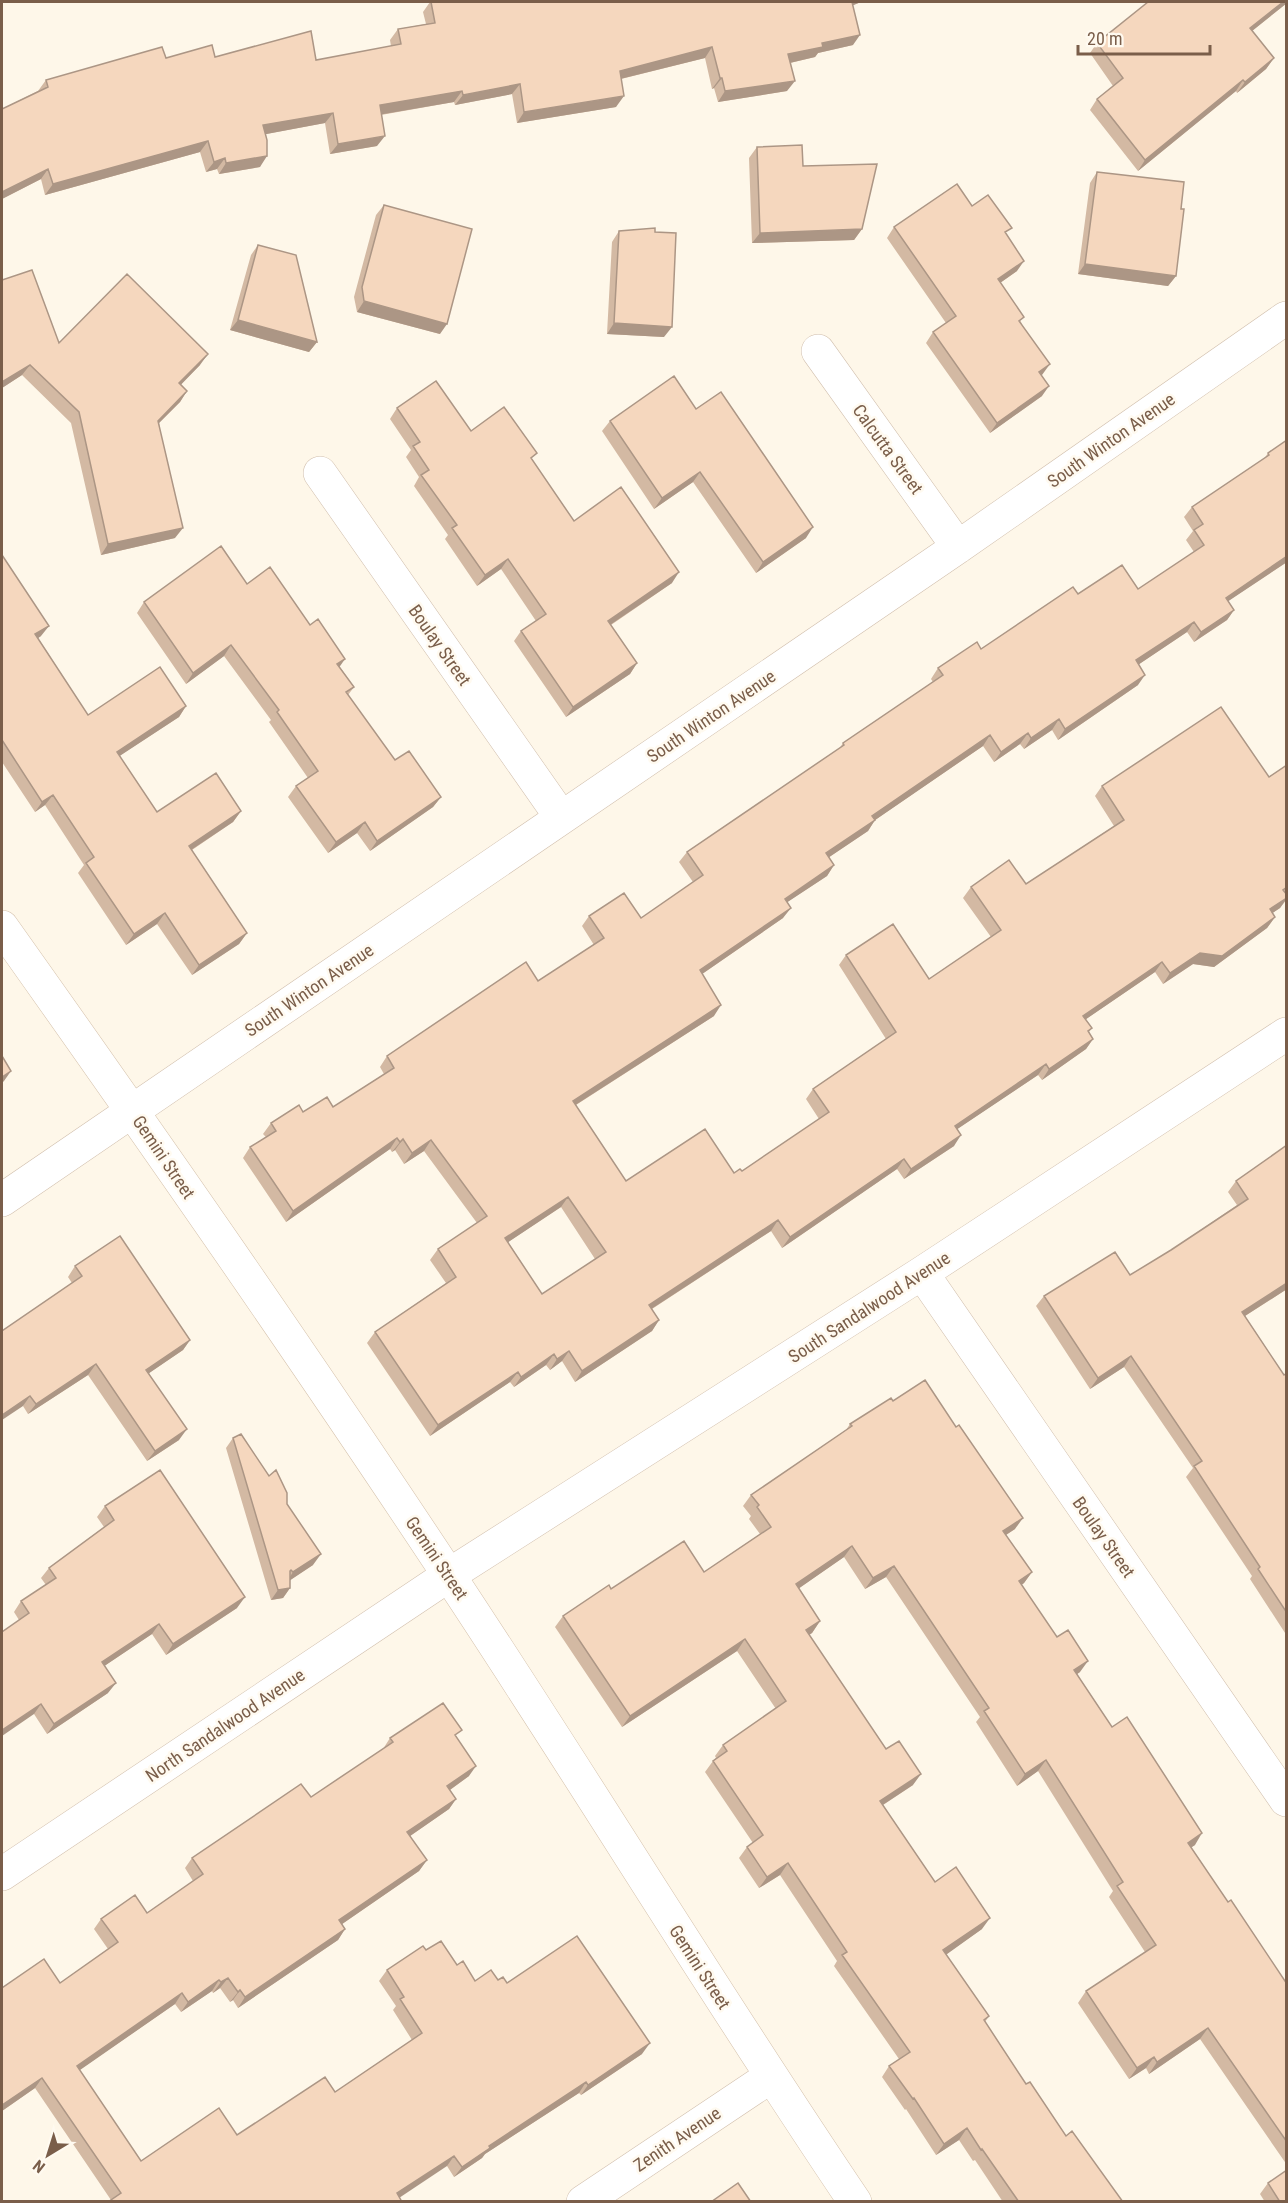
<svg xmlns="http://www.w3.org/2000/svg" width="1288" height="2203" font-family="'Roboto Condensed',sans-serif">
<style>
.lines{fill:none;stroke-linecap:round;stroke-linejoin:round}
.street-casing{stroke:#d1bfad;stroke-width:34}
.secondary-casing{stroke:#d4c0aa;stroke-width:34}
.street{stroke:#fff;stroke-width:33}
.secondary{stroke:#fff;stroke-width:33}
.wall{fill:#d3b9a3;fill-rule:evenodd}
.shaded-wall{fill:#ac9685}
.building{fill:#f5d7be;stroke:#ac9685;stroke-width:1.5;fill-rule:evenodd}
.labels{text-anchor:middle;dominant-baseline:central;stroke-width:5;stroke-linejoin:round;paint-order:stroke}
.street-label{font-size:18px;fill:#7a5e4a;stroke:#fffaf0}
</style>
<rect width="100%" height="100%" fill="#fef7e9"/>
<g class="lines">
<g class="street-casing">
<path id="street" d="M818 351 958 547
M320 473 561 817
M2 1200 958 547 1286 318
M922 1273 1286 1800
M2 1874 449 1575 922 1273 1286 1034
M583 2202 770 2077"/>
</g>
<g class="secondary-casing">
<path id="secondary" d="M2 927C154 1141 304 1356 448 1574 586 1782 715 1995 855 2202"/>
</g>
<use href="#street" class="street"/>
<use href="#secondary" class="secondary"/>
</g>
<path class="wall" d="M430 2H861L853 5V45L818 53 815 57 790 63 787 91 718 102 714 88 712 89 705 58 621 79 616 107 517 123 512 94 455 105 454 102 381 115 377 146 330 154 325 123 266 134 260 167 219 174 217 169 206 172 200 152 45 195 41 179 2 199V109L38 91 46 80 166 58 215 57 316 60 391 46 390 40 398 29 426 24 423 12Z
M1287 2V3L1252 31 1274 58 1266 69 1237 93 1236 91 1138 171 1090 110 1097 99 1113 86 1090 53 1097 43Z
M757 147 862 229 854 240 752 243 749 158Z
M1097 172 1181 209 1176 276 1168 286 1078 274 1090 183Z
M384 205 440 334 357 312 354 297 376 215Z
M972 206 1007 235 1017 271 1000 283 1021 322 1042 375V396L990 433 926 343 933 332 946 323 887 238 894 227Z
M619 231 655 232 664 337 607 334 612 242Z
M258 245 317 342 309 352 230 330 251 255Z
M2 280 59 343 200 365 181 384 187 391 180 402 159 423 175 538 101 555 71 423 22 375 2 388Z
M397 408 471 431 532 460 574 521 672 583 611 625 637 663 630 674 566 717 514 641 521 631 536 621 501 569 477 586 445 539 448 535 414 486 419 477 406 457 411 450 390 419Z
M696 409 806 538 756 573 693 482 654 509 602 431 610 421Z
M1287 440V562L1228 601 1234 610 1227 620 1194 642 1187 632 1139 664 1138 685 1058 740 1052 730 1024 749 1020 744 994 762 983 746 875 820 868 831 829 857 834 865 827 876 787 902 783 918 702 974 714 1016 576 1105 626 1181 734 1173 742 1171 819 1119 806 1099 813 1089 886 1039 839 965 846 955 929 979 991 937 963 898 971 887 1026 884 1114 826 1095 796 1102 786 1269 777 1287 765V893H1285L1287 895V899L1280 908 1272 913 1275 917 1267 928 1214 967 1193 964 1163 984 1155 972 1086 1019 1092 1028 1089 1032 1093 1039 1086 1049 1042 1080 1038 1075 957 1129 954 1146 904 1179 897 1169 782 1248 771 1231 652 1309 659 1320 652 1331 575 1382 562 1361 550 1370 546 1365 514 1387 510 1382 430 1436 367 1343 375 1332 446 1283 430 1260 438 1249 477 1223 424 1151 404 1164 395 1150 392 1152 390 1149 286 1222 243 1158 250 1147 266 1137 263 1134 271 1123 303 1112 333 1107 384 1074 380 1067 387 1056 538 981 594 945 582 926 589 916 641 918 693 882 679 862 687 852 839 749 843 743 933 682 931 679 938 668 981 649 1078 594 1138 589 1194 552 1186 540 1193 531 1184 517 1192 507 1264 459 1268 453ZM561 1207 595 1259 542 1294 508 1242Z
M2 555 41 636 38 638 88 715 186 706 179 717 119 756 157 812 241 811 233 822 192 850 247 933 239 944 192 975 157 924 126 945 78 873 84 865 45 805 35 812 2 762Z
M247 584 340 667 354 687 348 695 395 760 441 797 433 807 370 851 357 833 328 853 288 797 296 786 308 778 269 722 271 720 224 656 186 684 137 613 144 602Z
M1287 1145V1289L1245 1316 1284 1375 1287 1373V1636L1250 1579 1252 1576 1186 1477 1193 1468 1124 1367 1090 1389 1036 1306 1044 1296 1130 1275 1171 1250 1237 1205 1228 1192 1236 1181Z
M75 1266 190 1340 183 1350 149 1373 179 1440 147 1461 88 1375 28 1414 23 1406 72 1283 68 1277Z
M893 1401 1015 1529 1006 1535 1032 1572 1024 1583 1021 1585 1080 1672 1077 1674 1112 1727 1195 1845 1191 1847 1228 1902 1287 1984V2165L1200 2039 1149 2074 1146 2068 1129 2079 1078 2003 1086 1991 1145 1952 1109 1897 1113 1891 1038 1771 1017 1786 976 1722 980 1717 886 1577 865 1589 844 1557 799 1588 820 1621 812 1633 809 1635 886 1749 913 1785 883 1805 935 1882 982 1929 946 1954 989 2016 985 2022 1026 2084 1066 2136 1123 2202H1003L975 2160 973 2161 959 2140 936 2155 906 2109 905 2110 882 2077 889 2066 899 2059 834 1966 837 1961 780 1875 759 1888 739 1858 747 1847 753 1843 705 1772 713 1761 716 1758 715 1756 723 1745 776 1709 737 1651 622 1727 555 1627 563 1616 611 1589 704 1572 760 1534 749 1519 751 1516 743 1506 751 1495 846 1430 850 1424Z
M233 1438 287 1504 313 1565 290 1580V1588L283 1598 271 1600 226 1448Z
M105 1506 237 1608 166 1655 152 1634 104 1666 108 1693 47 1734 34 1714 19 1620 14 1612 21 1601 46 1585 41 1578 49 1568 104 1527 97 1517Z
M390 1738H457L469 1776 450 1790 456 1799 449 1809 410 1836 427 1860 419 1871 342 1924 345 1929 338 1940 238 2008 233 2000 230 2002 220 1988 213 1993 212 1991 181 2012 175 2004 79 2070 141 2161 237 2135 335 2092 412 2040 393 2010 396 2006 379 1981 387 1970 426 1950 457 1965 475 1981 498 1980 507 1983 642 2054 581 2095 579 2093 485 2154 482 2158 454 2177 447 2166 111 2200 35 2088 2 2111V1988L60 1983 108 1949 94 1929 101 1919 147 1913 193 1881 185 1868 192 1858 311 1797 383 1749Z
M1268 2183 1287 2202H1265L1260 2194Z"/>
<path class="shaded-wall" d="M849 2H861L844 9Z
M1283 2H1287V3L1242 39 1250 28Z
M860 35 853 45 818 53 815 57 781 65 788 54 822 43Z
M712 47 705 58 612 81 620 71Z
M1274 58 1266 69 1237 93 1245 82Z
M720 78H722L714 88 712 89Z
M1243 80 1236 91 1138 171 1145 160Z
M795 81 787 91 718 102 725 91Z
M520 84 512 94 455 105 463 95Z
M462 91 454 102 372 116 380 105Z
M624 96 616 107 517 123 524 112Z
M333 113 325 123 256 136 263 125Z
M385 136 377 146 330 154 338 144Z
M208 141 200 152 45 195 53 184Z
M267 156 260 167 219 174 226 163Z
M225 158 217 169 206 172 214 162Z
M48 169 41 179 2 199V192Z
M862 229 854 240 752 243 760 233Z
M1024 261 1017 271 990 290 998 279Z
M1085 264 1176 276 1168 286 1078 274Z
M364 301 447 324 440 334 357 312Z
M238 320 317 342 309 352 230 330Z
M614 323 672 327 664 337 607 334Z
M208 354 200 365 172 394 179 383Z
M1050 364 1042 375 1032 382 1039 372Z
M30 365 22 375 2 388V382Z
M1049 386 1042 396 990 433 997 423Z
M187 391 180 402 151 431 158 421Z
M700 472 693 482 654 509 662 498Z
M813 527 806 538 756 573 763 562Z
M183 528 175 538 101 555 108 544Z
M1287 556V562L1218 608 1226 598Z
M508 559 501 569 477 586 485 575Z
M679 572 672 583 601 631 608 621Z
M1234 610 1227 620 1194 642 1201 632Z
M1194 622 1187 632 1129 671 1136 660Z
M49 626 41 636 28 645 35 634Z
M231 645 224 656 186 684 193 673Z
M345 659 338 669 337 664Z
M637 663 630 674 566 717 573 707Z
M1145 675 1138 685 1058 740 1065 729Z
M186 706 179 717 109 763 117 752Z
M1059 719 1052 730 1024 749 1031 738Z
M1028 733 1020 744 994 762 1001 752Z
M990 735 983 746 865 827 872 816Z
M53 795 45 805 35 812 42 802Z
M441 797 433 807 370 851 377 841Z
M241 811 233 822 182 856 189 846Z
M875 820 868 831 819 864 826 853Z
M365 822 357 833 328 853 336 842Z
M834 865 827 876 777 909 785 899Z
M1287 898 1280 908 1262 920 1270 909Z
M791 908 783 918 692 981 700 970Z
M165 913 157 924 126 945 134 934Z
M1275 917 1267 928 1214 967 1193 964 1163 984 1170 973 1200 953Z
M247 933 239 944 192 975 199 965Z
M1162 962 1155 972 1076 1026 1083 1016Z
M721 1005 714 1016 566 1111 573 1101Z
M1093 1039 1086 1049 1042 1080 1049 1069Z
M1046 1064 1038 1075 947 1136 955 1126Z
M11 1071 4 1081 2 1083V1077Z
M961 1135 954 1146 904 1179 911 1169Z
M397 1138 390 1149 286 1222 293 1211Z
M403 1139 395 1150 392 1152 400 1142Z
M431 1140 424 1151 404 1164 412 1153Z
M904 1159 897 1169 782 1248 790 1237Z
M568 1197 561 1207 498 1249 505 1238Z
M778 1220 771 1231 642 1315 649 1305Z
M1287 1283V1289L1234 1323 1242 1312Z
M659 1320 652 1331 575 1382 582 1371Z
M190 1340 183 1350 139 1380 146 1370Z
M569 1351 562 1361 550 1370 557 1359Z
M554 1354 546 1365 514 1387 521 1377Z
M1131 1356 1124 1367 1090 1389 1098 1378Z
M96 1364 88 1375 28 1414 36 1404Z
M518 1372 510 1382 430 1436 438 1425Z
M30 1396 23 1406 2 1420V1415Z
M187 1429 179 1440 147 1461 155 1451Z
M1023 1518 1015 1529 995 1542 1003 1531Z
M852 1546 844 1557 788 1596 796 1584Z
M321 1554 313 1565 286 1583 293 1572Z
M894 1566 886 1577 865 1589 873 1578Z
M1032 1572 1024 1583 1011 1593 1019 1581Z
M290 1588 283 1598 271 1600 278 1590Z
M245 1597 237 1608 166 1655 173 1644Z
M820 1621 812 1633 798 1642 806 1630Z
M159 1624 152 1634 94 1673 102 1662Z
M745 1639 737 1651 622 1727 630 1716Z
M1088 1661 1080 1672 1067 1681 1074 1670Z
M116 1683 108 1693 47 1734 54 1724Z
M41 1704 34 1714 2 1736V1730Z
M1046 1760 1038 1771 1017 1786 1025 1774Z
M476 1766 469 1776 440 1797 447 1786Z
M921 1774 913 1785 872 1812 880 1801Z
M456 1799 449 1809 400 1843 407 1832Z
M1202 1833 1195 1845 1180 1855 1188 1843Z
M427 1860 419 1871 332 1931 339 1920Z
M788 1863 780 1875 759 1888 767 1877Z
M990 1918 982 1929 936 1962 943 1950Z
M345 1929 338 1940 238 2008 245 1997Z
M228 1978 220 1988 213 1993 221 1982Z
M219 1980 212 1991 181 2012 188 2002Z
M240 1990 233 2000 230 2002 238 1992Z
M182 1993 175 2004 70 2077 77 2066Z
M1208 2028 1200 2039 1149 2074 1157 2062Z
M650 2043 642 2054 581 2095 588 2085Z
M1154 2057 1146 2068 1129 2079 1137 2068Z
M42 2078 35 2088 2 2111V2105Z
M586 2082 579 2093 485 2154 482 2158 454 2177 462 2167 489 2146Z
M967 2128 959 2140 936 2155 944 2144Z
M454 2156 447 2166 393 2202 397 2193Z"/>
<path class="building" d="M431 2H852L860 35 822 43 823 47 788 54 795 81 725 91 722 78H720L712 47 620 71 624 96 524 112 520 84 463 95 462 91 380 105 385 136 338 144 333 113 263 125 267 140V156L226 163 225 158 214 162 208 141 53 184 48 169 2 192V109L48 87 46 80 162 47 166 58 212 45 215 57 311 31 316 60 401 44 398 29 435 23Z
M1148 2H1283L1250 28 1274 58 1245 82 1243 80 1145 160 1097 99 1123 78 1097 43Z
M802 145 803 166 877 164 862 229 760 233 757 147Z
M1097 172 1184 182 1181 209H1184L1176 276 1085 264Z
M957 184 972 206 988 195 1012 228 1005 232 1024 261 998 279 1024 317 1019 321 1050 364 1039 372 1049 386 997 423 933 332 956 316 894 227Z
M384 205 472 229 447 324 364 301 362 287Z
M655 228V232L676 233 672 327 614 323 619 231Z
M258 245 296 255 317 342 238 320Z
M32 270 59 343 127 274 208 354 179 383 187 391 158 421 183 528 108 544 79 412 30 365 2 382V280Z
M674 376 696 409 721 392 813 527 763 562 700 472 662 498 610 421Z
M436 381 471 431 504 407 537 453 531 458 574 521 621 487 679 572 608 621 637 663 573 707 521 631 546 614 508 559 485 575 452 528 457 525 421 475 429 470 413 446 420 442 397 408Z
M1287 440V556L1226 598 1234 610 1201 632 1194 622 1136 660 1145 675 1065 729 1059 719 1031 738 1028 733 1001 752 990 735 872 816 875 820 826 853 834 865 785 899 791 908 700 970 721 1005 573 1101 626 1181 705 1129 734 1173 740 1169 742 1171 829 1112 813 1089 896 1032 846 955 893 924 929 979 1001 930 971 887 1009 860 1026 884 1124 820 1102 786 1221 707 1269 777 1287 765V887L1283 890 1287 895V898L1270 909 1275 917 1222 956 1200 953 1170 973 1162 962 1083 1016 1092 1028 1088 1031 1093 1039 1049 1069 1046 1064 955 1126 961 1135 911 1169 904 1159 790 1237 778 1220 649 1305 659 1320 582 1371 569 1351 557 1359 554 1354 521 1377 518 1372 438 1425 375 1332 456 1277 438 1249 487 1216 431 1140 412 1153 403 1139 400 1142 397 1138 293 1211 250 1147 276 1131 271 1123 299 1105 303 1112 327 1097 333 1107 394 1068 387 1056 526 962 538 981 604 938 589 916 624 893 641 918 703 875 687 852 844 745 843 743 943 675 938 668 977 642 981 649 1073 587 1078 594 1122 565 1138 589 1204 545 1194 530 1203 524 1192 507 1269 455 1268 453ZM568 1197 606 1252 542 1294 505 1238Z
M221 546 247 584 270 567 310 625 318 619 345 659 337 664 354 687 346 692 395 760 409 751 441 797 377 841 365 822 336 842 296 786 318 771 277 712 279 710 231 645 193 673 144 602Z
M2 555 49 626 35 634 88 715 160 667 186 706 117 752 157 812 216 773 241 811 189 846 247 933 199 965 165 913 134 934 86 863 94 857 53 795 42 802 2 740Z
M2 1056 11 1071 2 1077Z
M1287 1145V1283L1242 1312 1284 1375 1287 1373V1613L1258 1569 1260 1567 1194 1466 1202 1461 1131 1356 1098 1378 1044 1296 1115 1252 1130 1275 1171 1250 1248 1199 1236 1181Z
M120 1236 190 1340 146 1370 187 1429 155 1451 96 1364 36 1404 30 1396 2 1415V1331L82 1276 75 1266Z
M925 1380 956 1427 959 1425 1023 1518 1003 1531 1032 1572 1019 1581 1057 1637 1068 1630 1088 1661 1074 1670 1112 1727 1127 1717 1202 1833 1188 1843 1228 1902 1231 1900 1287 1984V2142L1208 2028 1157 2062 1154 2057 1137 2068 1086 1991 1156 1945 1117 1886 1123 1882 1046 1760 1025 1774 984 1711 989 1708 894 1566 873 1578 852 1546 796 1584 820 1621 806 1630 886 1749 899 1741 921 1774 880 1801 935 1882 956 1867 990 1918 943 1950 989 2016 984 2020 1026 2084 1030 2082 1066 2136 1072 2131 1123 2202H1019L982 2149 981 2150 967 2128 944 2144 914 2098 913 2099 889 2066 910 2052 842 1955 847 1952 788 1863 767 1877 747 1847 763 1835 713 1761 727 1751 723 1745 786 1701 745 1639 630 1716 563 1616 609 1585 611 1589 684 1541 704 1572 771 1527 757 1507 759 1505 751 1495 852 1426 850 1424 891 1398 893 1401Z
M241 1434 269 1476 276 1470 287 1493V1504L321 1554 293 1572 291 1570 290 1571V1588L278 1590 233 1438Z
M160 1470 245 1597 173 1644 159 1624 102 1662 116 1683 54 1724 41 1704 2 1730V1632L29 1613 21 1601 56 1578 49 1568 114 1520 105 1506Z
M443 1703 462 1730 455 1735 476 1766 447 1786 456 1799 407 1832 427 1860 339 1920 345 1929 245 1997 240 1990 238 1992 228 1978 221 1982 219 1980 188 2002 182 1993 77 2066 141 2161 219 2108 237 2135 325 2077 335 2092 422 2033 400 1999 404 1997 387 1970 423 1946 426 1950 441 1941 457 1965 463 1961 475 1981 491 1970 498 1980 503 1977 507 1983 577 1936 650 2043 588 2085 586 2082 489 2146 490 2148 462 2167 454 2156 397 2193 402 2202H108L121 2193 42 2078 2 2105V1988L44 1959 60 1983 118 1942 101 1919 135 1895 147 1913 203 1874 192 1858 301 1784 311 1797 393 1742 390 1738Z
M1287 2170V2202H1280L1268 2183Z
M738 2183 751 2202H711Z"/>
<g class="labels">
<g class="street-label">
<text transform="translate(1111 440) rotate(-35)">South Winton Avenue</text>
<text transform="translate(888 449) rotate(54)">Calcutta Street</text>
<text transform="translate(440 645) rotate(55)">Boulay Street</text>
<text transform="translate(711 716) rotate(-34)">South Winton Avenue</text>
<text transform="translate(309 990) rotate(-34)">South Winton Avenue</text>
<text transform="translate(164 1157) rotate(56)">Gemini Street</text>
<text transform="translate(869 1307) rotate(-33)">South Sandalwood Avenue</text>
<text transform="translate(1104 1537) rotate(55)">Boulay Street</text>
<text transform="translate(437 1558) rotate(56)">Gemini Street</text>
<text transform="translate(225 1725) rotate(-34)">North Sandalwood Avenue</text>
<text transform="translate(700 1967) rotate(57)">Gemini Street</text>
<text transform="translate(677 2139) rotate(-34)">Zenith Avenue</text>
</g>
</g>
<rect width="1288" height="2203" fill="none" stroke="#7a5e4a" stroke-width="6"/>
<g transform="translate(48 2155) rotate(218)" stroke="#fffaf0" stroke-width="4.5" paint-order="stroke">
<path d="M0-4.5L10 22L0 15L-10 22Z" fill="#7a5e4a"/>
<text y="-9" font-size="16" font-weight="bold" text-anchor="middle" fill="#7a5e4a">N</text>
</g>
<path d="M1078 45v9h132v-9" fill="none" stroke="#7a5e4a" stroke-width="3"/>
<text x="1087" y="45" font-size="18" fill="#7a5e4a" stroke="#fffaf0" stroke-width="4.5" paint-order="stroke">20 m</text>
</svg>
